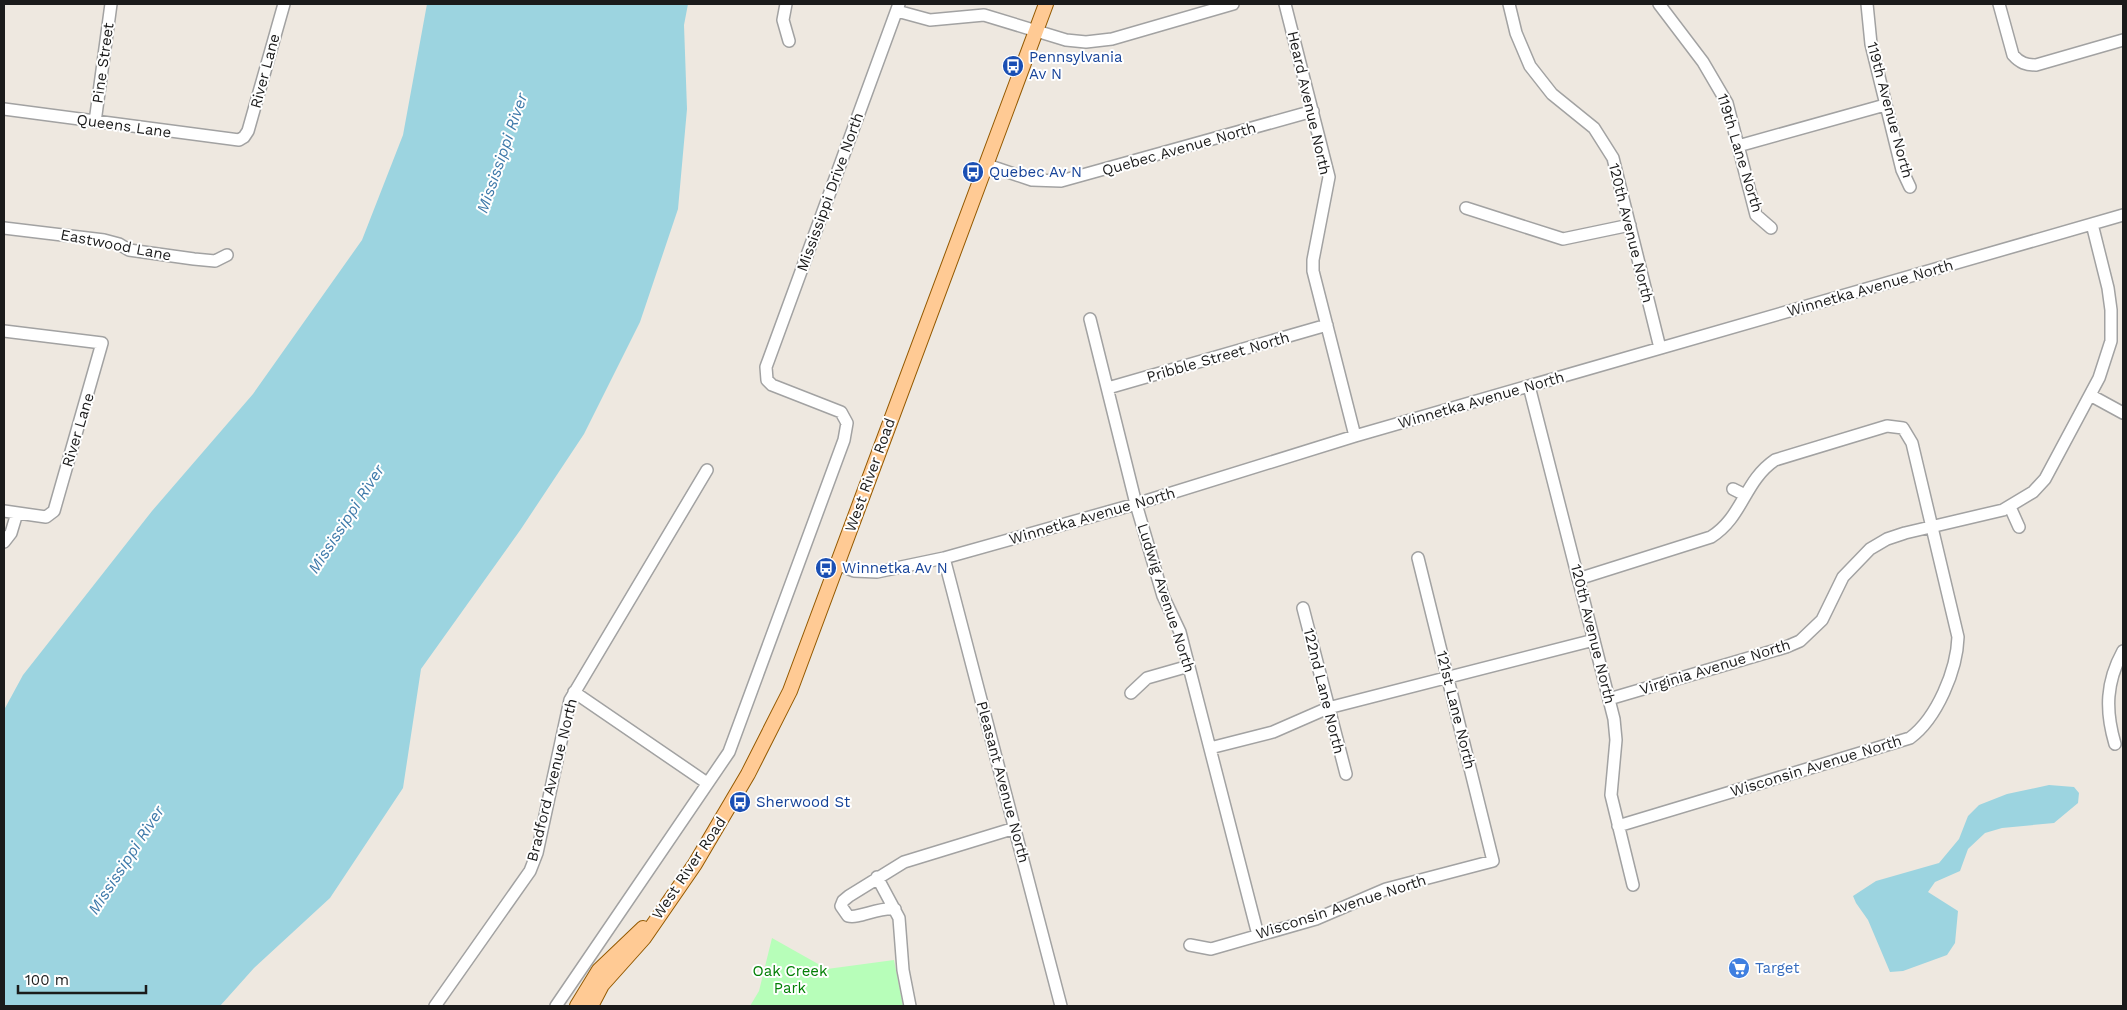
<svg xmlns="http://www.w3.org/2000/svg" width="2127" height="1010" font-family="'Work Sans',sans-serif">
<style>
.park{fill:#b7feb9}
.water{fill:#9cd4e0}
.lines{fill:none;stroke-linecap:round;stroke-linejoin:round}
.minor-casing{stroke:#a2a2a2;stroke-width:14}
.major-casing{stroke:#935900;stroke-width:16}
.minor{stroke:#fff;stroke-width:11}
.major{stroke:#ffca94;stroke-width:14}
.labels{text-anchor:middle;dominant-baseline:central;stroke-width:4;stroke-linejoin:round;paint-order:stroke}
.transit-label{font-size:15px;fill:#164399;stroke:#fff;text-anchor:start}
.street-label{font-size:15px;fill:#1b1b1b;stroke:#fff}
.shop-label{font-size:15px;fill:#366cbe;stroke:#fff;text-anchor:start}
.park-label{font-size:15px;fill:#038006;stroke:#fff}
.water-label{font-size:16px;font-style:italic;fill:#3f7aaa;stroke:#fff}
</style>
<rect width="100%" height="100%" fill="#eee8e0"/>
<path class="park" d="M772 938 827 969 894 960 903 1006H750L759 991Z"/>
<path class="water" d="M427 4H688L684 25 687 109 678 209 640 322 584 434 521 529 421 669 403 788 330 898 254 968 220 1006H4V710L23 675 152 511 253 394 362 240 403 135Z
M2049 785 2074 787 2079 793 2078 803 2054 823 2002 828 1985 833 1968 849 1960 871 1935 882 1928 892 1958 911 1955 943 1947 955 1903 971 1890 972 1868 920 1856 903 1853 896 1876 881 1939 863 1959 839 1968 816 1979 805 2007 794Z"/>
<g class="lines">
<g class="minor-casing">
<path id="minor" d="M786 4 783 20 789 41
M1285 4 1329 177 1313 260V271L1355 436
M1509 4 1516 33 1530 66 1552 94 1594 128 1613 158 1660 348
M1659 4 1703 62 1727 103 1756 215 1771 228
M1867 4 1871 44 1902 170 1910 187
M1999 4 2013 55C2020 63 2026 65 2036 65L2123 40
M897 11 930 20 984 15 1066 40 1086 42 1112 39 1233 4
M4 109 239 140 244 137 248 131 284 4
M95 122 111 4
M1738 146 1885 105
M987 165 1032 180 1061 181 1313 111
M1466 208 1563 239 1630 225
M4 228 104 240 119 244 129 250 194 259 215 261 227 255
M1090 319 1136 504 1163 596 1180 632 1258 935
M4 331 102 343 54 511 46 517 4 511
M1529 386 1614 719 1616 740 1611 795 1633 885
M1108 388 1327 325
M2090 395 2123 413
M1733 489 1745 495
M2010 507 2019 527
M4 542 11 533 17 513
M944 558 1061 1006
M837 564 854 571 877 572 944 558 1136 504 1355 436 2123 215
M1578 579 1711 537C1743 517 1744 481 1775 460L1887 426 1903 428 1912 443 1958 637C1957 670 1937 718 1910 738L1618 826
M1303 608 1346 774
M574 692 707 783
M1131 693 1147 678 1189 666
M1609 699 1786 647 1800 641 1822 620 1843 577 1870 549 1887 539 1905 533 2003 510 2033 492 2045 479 2099 378 2111 341V310L2108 288 2092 224
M2115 744C2105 710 2106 682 2123 651
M1210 748 1273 732 1328 708 1594 640
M877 877 899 918 903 970 910 1006
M895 909C878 907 859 919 848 916L841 906 843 901 849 896 904 862 1015 828
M1190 945 1211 949 1316 919 1386 889 1493 861 1418 558
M435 1006 530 871 537 853 570 700 707 470
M556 1006 729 752 844 440 847 423 841 412 772 385 767 380 766 367 899 4"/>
</g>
<g class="major-casing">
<path id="major" d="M577 1006 599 970 643 928
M591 1006 602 985 644 938 695 864 748 774 790 691 1046 4"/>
</g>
<use href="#minor" class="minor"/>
<use href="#major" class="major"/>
</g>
<defs>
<g id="bus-disc" transform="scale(1.125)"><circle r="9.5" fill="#1a4fb4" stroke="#fff"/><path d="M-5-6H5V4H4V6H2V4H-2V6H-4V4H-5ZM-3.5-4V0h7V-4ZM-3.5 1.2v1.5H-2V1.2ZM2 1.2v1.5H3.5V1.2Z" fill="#fff"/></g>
<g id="supermarket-disc" transform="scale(1.125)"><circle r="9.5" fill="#3f7fe0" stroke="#fff"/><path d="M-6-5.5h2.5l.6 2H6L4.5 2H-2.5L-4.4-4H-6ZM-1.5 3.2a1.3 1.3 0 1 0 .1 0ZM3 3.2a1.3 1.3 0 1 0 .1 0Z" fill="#fff"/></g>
</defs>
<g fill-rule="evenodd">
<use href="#bus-disc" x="1013" y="66"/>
<use href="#bus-disc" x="973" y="172"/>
<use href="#bus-disc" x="826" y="568"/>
<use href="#bus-disc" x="740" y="802"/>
<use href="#supermarket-disc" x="1739" y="968"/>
</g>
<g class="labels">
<g class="transit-label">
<text x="1029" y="57">Pennsylvania<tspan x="1029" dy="17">Av N</tspan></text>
<text x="989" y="172">Quebec Av N</text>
<text x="842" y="568">Winnetka Av N</text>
<text x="756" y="802">Sherwood St</text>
</g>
<g class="street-label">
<text transform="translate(103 63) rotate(-82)">Pine Street</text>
<text transform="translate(265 71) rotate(-75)">River Lane</text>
<text transform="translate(1309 103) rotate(77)">Heard Avenue North</text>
<text transform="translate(1890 110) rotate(75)">119th Avenue North</text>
<text transform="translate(124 126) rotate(8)">Queens Lane</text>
<text transform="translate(1179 149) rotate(-16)">Quebec Avenue North</text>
<text transform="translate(1740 153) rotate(73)">119th Lane North</text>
<text transform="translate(830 192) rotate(-70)">Mississippi Drive North</text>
<text transform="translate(1631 233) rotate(76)">120th Avenue North</text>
<text transform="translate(116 245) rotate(11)">Eastwood Lane</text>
<text transform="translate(1870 288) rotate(-16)">Winnetka Avenue North</text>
<text transform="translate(1218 357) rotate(-16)">Pribble Street North</text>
<text transform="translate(1481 400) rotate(-16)">Winnetka Avenue North</text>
<text transform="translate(78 430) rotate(-73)">River Lane</text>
<text transform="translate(870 475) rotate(-70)">West River Road</text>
<text transform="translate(1092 516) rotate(-16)">Winnetka Avenue North</text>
<text transform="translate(1166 598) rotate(72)">Ludwig Avenue North</text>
<text transform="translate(1593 634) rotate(76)">120th Avenue North</text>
<text transform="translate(1715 667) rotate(-17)">Virginia Avenue North</text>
<text transform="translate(1324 691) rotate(76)">122nd Lane North</text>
<text transform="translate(1456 710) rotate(76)">121st Lane North</text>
<text transform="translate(1816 766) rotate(-17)">Wisconsin Avenue North</text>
<text transform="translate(552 780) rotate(-76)">Bradford Avenue North</text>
<text transform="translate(1003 782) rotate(75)">Pleasant Avenue North</text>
<text transform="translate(689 868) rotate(-56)">West River Road</text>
<text transform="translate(1341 907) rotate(-18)">Wisconsin Avenue North</text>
</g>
<g class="shop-label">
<text x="1755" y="968">Target</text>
</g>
<g class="park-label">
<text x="790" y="971">Oak Creek<tspan x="790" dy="17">Park</tspan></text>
</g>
<g class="water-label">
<text transform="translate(502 153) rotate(-71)">Mississippi River</text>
<text transform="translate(346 519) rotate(-57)">Mississippi River</text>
<text transform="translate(126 860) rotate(-57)">Mississippi River</text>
</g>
</g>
<rect width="2127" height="1010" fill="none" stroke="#1b1b1b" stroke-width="10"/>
<path d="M18 985v8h128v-8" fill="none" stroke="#1b1b1b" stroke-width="2.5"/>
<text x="25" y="985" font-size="15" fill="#1b1b1b" stroke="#ffffff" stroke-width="4" paint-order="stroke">100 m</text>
</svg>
